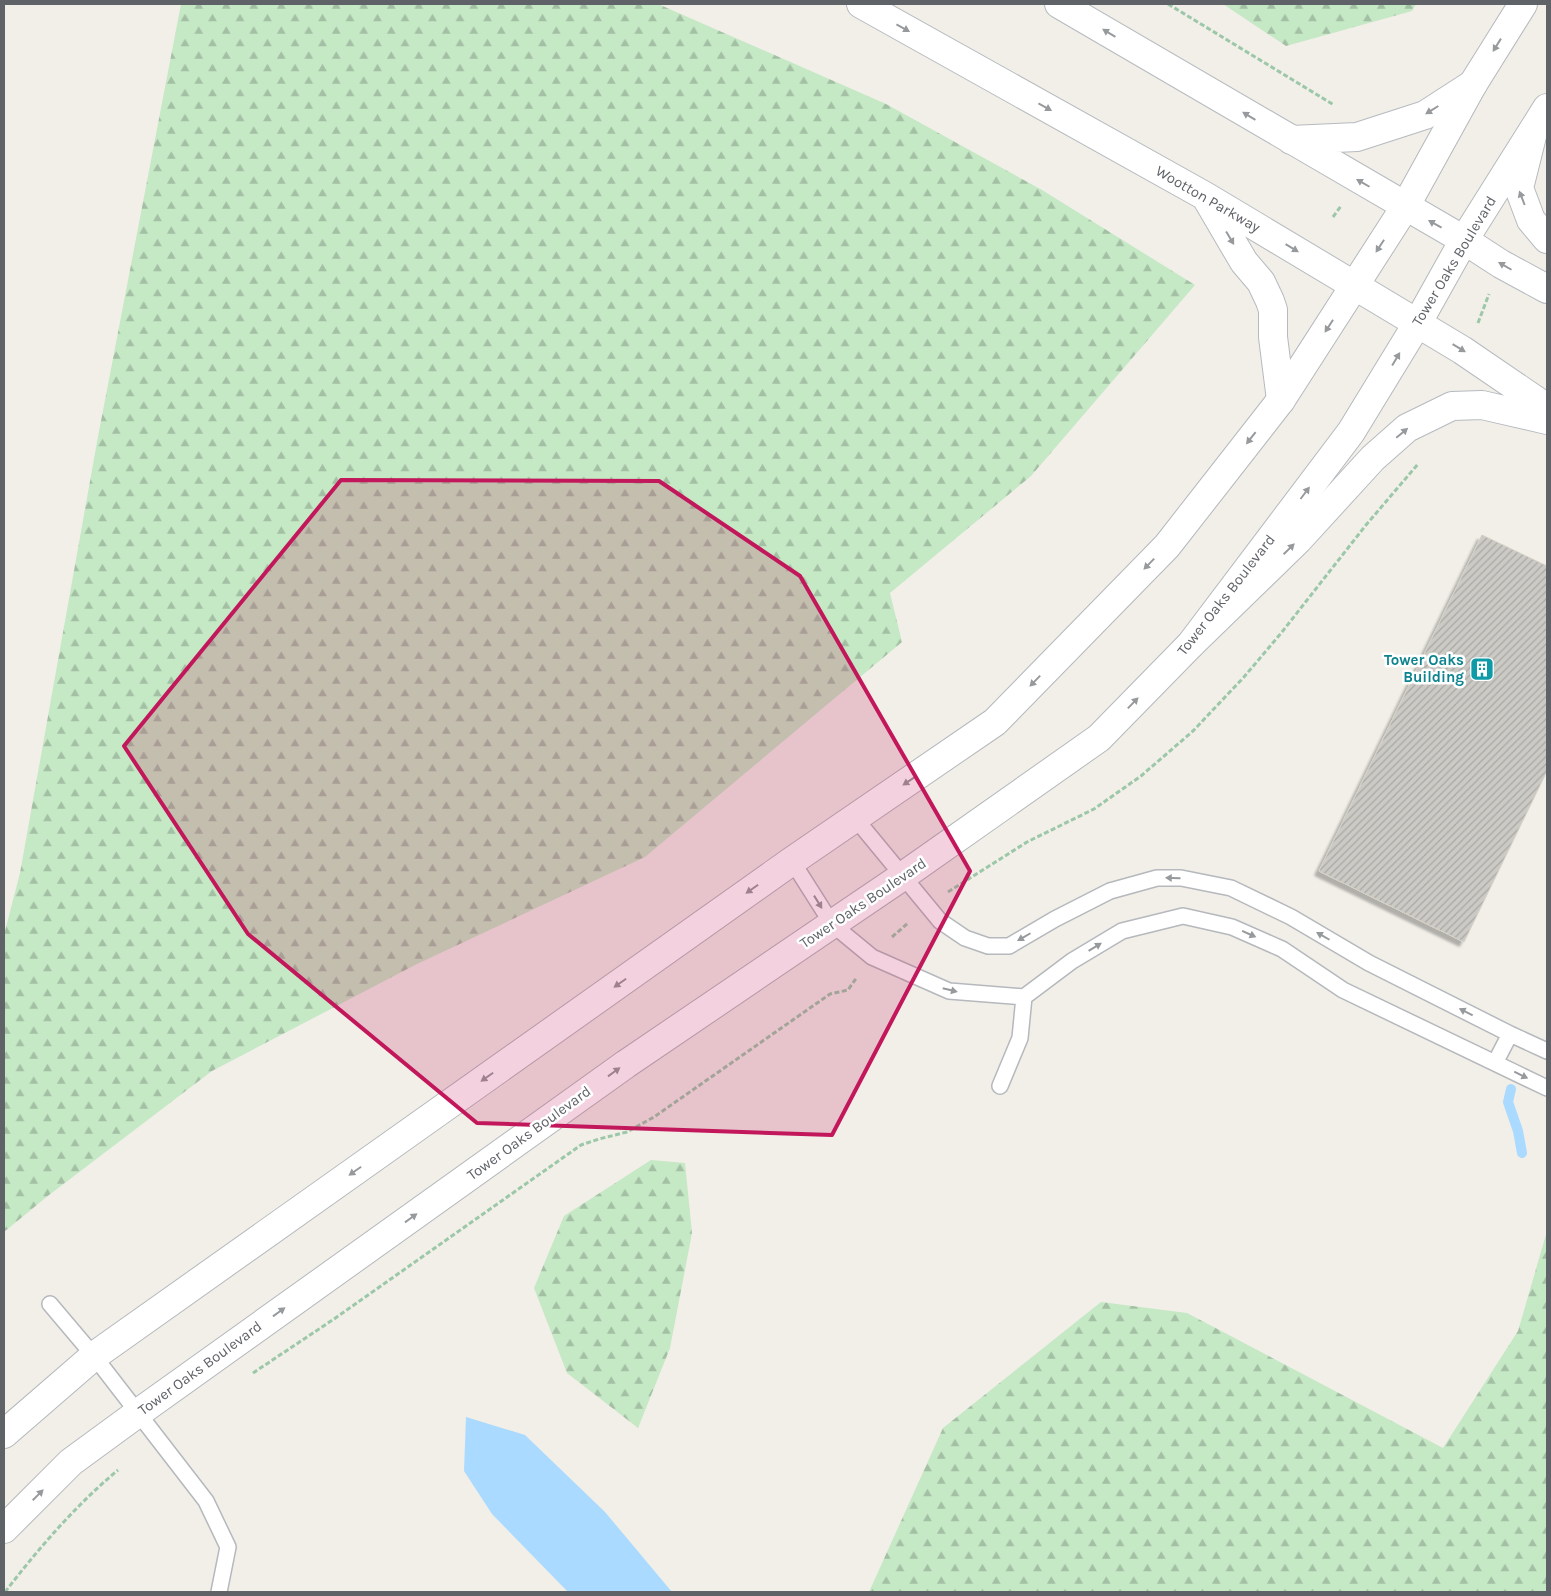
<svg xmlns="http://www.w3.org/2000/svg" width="1551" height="1596" font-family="Karla,sans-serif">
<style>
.forest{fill:url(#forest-firs)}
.water{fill:#aadaff}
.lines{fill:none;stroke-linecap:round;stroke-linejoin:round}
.stream{stroke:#aadaff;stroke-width:10}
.building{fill:url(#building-hatch);stroke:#d6d1c6;filter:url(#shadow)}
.service-casing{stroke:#b5b8bc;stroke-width:18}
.minor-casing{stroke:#b5b8bc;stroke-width:30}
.tertiary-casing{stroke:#b5b8bc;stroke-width:30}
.secondary-casing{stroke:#b6babf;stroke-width:30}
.path{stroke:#9cc7a9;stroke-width:3;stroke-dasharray:5 2.5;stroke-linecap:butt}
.service{stroke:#fff;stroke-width:15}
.minor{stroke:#fff;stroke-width:28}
.tertiary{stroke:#fff;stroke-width:28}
.secondary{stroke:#fff;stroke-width:28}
.oneway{fill:#979a9d}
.marked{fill:#c2185b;fill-opacity:0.2;stroke:#c2185b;stroke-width:4;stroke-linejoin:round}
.labels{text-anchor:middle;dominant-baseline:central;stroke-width:5;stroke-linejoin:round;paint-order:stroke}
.street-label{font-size:15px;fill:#5f6368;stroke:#fff}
.culture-label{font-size:15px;font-weight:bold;fill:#0d838f;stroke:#fff;text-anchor:end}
</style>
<defs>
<pattern id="forest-firs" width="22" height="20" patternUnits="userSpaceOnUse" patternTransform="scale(1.25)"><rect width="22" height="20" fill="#c5e8c5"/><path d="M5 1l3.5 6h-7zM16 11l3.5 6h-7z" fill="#a3c0a4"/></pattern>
<pattern id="building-hatch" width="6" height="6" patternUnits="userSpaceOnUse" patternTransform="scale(1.25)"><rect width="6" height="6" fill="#cccac5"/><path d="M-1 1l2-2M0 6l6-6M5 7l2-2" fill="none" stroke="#a9a8a4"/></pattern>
<filter id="shadow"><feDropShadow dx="-4.5" dy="4.5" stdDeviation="1" flood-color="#0004"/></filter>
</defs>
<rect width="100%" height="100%" fill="#f1efe8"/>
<path class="forest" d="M181 4H658L886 104 1042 190 1195 285 1031 476 890 593 902 642 645 857 415 965 212 1071 49 1195 4 1232V935L20 873 97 442Z
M1223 4H1416L1412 11 1286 46Z
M651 1160 685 1163 692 1233 670 1348 638 1428 567 1373 534 1288 564 1216Z
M1547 1231V1592H869L943 1428 1101 1302 1187 1313 1443 1448 1518 1331Z"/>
<path class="water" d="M466 1417 525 1435 605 1512 672 1592H568L492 1514 464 1471Z"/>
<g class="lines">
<path class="stream" d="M1511 1089 1508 1102 1518 1131 1522 1153"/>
</g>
<path class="building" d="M1482 535 1547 566V771L1464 942 1319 871Z"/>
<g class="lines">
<g class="service-casing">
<path id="service" d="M855 818 940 921 965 938 988 946H1009L1055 919 1110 891 1157 878H1181L1231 888 1291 917 1369 963 1510 1034 1547 1051
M792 861 832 924 872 957 949 991 1024 997 1072 961 1122 931 1183 916 1232 927 1282 949 1343 990 1547 1088
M1495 1063 1510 1034
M1000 1086 1020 1038 1024 997
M50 1304 94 1356 206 1501 228 1547 219 1592"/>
</g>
<g class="minor-casing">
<path id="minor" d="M1405 207 1473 84 1523 4
M1464 240 1547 108"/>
</g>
<g class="tertiary-casing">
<path id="tertiary" d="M4 1434 94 1356 792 861 995 722 1167 546 1281 400 1405 207
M4 1529 71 1462 138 1413 626 1064 903 876 1099 738 1191 644 1351 432 1417 324 1464 240"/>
</g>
<g class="secondary-casing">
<path id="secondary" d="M861 4 1205 196 1462 350 1547 408
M1059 4 1464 240 1501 264 1547 289
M1533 132 1519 188 1531 220 1547 239
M1291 140 1357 137 1425 115 1473 84
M1207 199 1244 262 1261 282 1270 301 1273 310V337L1281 400
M1191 644 1298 540 1373 458 1407 428 1452 406 1482 405 1547 420"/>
</g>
<path class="path" d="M1168 4 1334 105
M1333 217 1341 206
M1478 323 1489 294
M948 892 1027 842 1094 809 1141 776 1193 731 1244 677 1282 632 1366 525 1418 464
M892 937 908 923
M253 1373 334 1319 581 1145 599 1139 627 1132 654 1117 830 994 848 990 857 977
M5 1592C39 1548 76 1505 118 1470"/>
<use href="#service" class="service"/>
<use href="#minor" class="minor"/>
<use href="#tertiary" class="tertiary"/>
<use href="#secondary" class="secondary"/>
</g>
<defs><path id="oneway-solid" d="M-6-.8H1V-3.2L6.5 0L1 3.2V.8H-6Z" transform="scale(1.25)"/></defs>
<g class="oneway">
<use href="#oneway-solid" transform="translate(903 28) rotate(29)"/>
<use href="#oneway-solid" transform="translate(1109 33) rotate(-149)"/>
<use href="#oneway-solid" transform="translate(1497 45) rotate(122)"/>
<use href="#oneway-solid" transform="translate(1045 107) rotate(29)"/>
<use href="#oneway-solid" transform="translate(1432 110) rotate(148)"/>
<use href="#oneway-solid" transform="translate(1249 116) rotate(-149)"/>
<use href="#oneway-solid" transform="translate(1363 183) rotate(-150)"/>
<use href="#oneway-solid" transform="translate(1522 198) rotate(-111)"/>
<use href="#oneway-solid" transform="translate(1435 224) rotate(-151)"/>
<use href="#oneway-solid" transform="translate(1230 238) rotate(59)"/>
<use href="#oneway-solid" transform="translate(1380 246) rotate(123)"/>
<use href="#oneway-solid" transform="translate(1292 248) rotate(31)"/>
<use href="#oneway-solid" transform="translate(1505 266) rotate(-150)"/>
<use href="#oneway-solid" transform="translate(1329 326) rotate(123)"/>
<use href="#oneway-solid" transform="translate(1459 348) rotate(31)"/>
<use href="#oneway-solid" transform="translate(1396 359) rotate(-59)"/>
<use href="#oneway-solid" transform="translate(1402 433) rotate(-40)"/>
<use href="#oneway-solid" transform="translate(1251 438) rotate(128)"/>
<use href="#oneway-solid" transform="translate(1305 493) rotate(-53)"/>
<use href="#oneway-solid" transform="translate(1289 549) rotate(-44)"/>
<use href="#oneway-solid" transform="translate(1149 564) rotate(134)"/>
<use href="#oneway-solid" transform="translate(1035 681) rotate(134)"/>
<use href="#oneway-solid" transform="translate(1133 703) rotate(-46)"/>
<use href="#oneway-solid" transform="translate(909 781) rotate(146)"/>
<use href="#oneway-solid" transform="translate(1173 878) rotate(-179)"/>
<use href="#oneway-solid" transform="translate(752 889) rotate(145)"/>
<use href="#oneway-solid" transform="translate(818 902) rotate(58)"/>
<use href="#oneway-solid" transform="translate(1249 934) rotate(24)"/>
<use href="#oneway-solid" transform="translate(1323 936) rotate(-150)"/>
<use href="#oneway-solid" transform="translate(1024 937) rotate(150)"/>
<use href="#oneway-solid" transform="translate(1095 947) rotate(-31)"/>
<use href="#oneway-solid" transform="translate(620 983) rotate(145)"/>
<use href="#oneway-solid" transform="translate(950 990) rotate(14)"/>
<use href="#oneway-solid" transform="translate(1466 1012) rotate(-153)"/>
<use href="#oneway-solid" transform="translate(614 1072) rotate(-36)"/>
<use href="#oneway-solid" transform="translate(1521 1075) rotate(26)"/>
<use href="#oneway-solid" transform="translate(487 1077) rotate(145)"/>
<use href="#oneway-solid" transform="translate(355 1171) rotate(145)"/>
<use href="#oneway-solid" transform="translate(411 1218) rotate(-36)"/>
<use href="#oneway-solid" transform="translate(279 1312) rotate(-36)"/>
<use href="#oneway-solid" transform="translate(38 1495) rotate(-45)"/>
</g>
<path class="marked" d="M341 480 659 481 800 576 970 871 832 1135 477 1123 248 934 124 746Z"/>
<defs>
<g id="building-square" transform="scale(1.25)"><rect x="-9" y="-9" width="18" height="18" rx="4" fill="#0f9aa8" stroke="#fff"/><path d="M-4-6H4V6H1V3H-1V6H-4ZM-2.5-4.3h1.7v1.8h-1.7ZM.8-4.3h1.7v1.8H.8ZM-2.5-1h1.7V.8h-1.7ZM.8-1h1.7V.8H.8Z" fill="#fff"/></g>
</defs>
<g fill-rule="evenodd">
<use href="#building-square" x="1482" y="669"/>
</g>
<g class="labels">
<g class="street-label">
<text transform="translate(1208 199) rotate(30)">Wootton Parkway</text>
<text transform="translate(1454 261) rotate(-59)">Tower Oaks Boulevard</text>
<text transform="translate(1226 595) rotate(-52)">Tower Oaks Boulevard</text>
<text transform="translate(863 903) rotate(-34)">Tower Oaks Boulevard</text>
<text transform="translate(529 1133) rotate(-36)">Tower Oaks Boulevard</text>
<text transform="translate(200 1368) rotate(-36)">Tower Oaks Boulevard</text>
</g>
<g class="culture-label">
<text x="1464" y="660">Tower Oaks<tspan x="1464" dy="17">Building</tspan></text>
</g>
</g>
<rect width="1551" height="1596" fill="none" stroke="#5f6368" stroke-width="10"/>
</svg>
